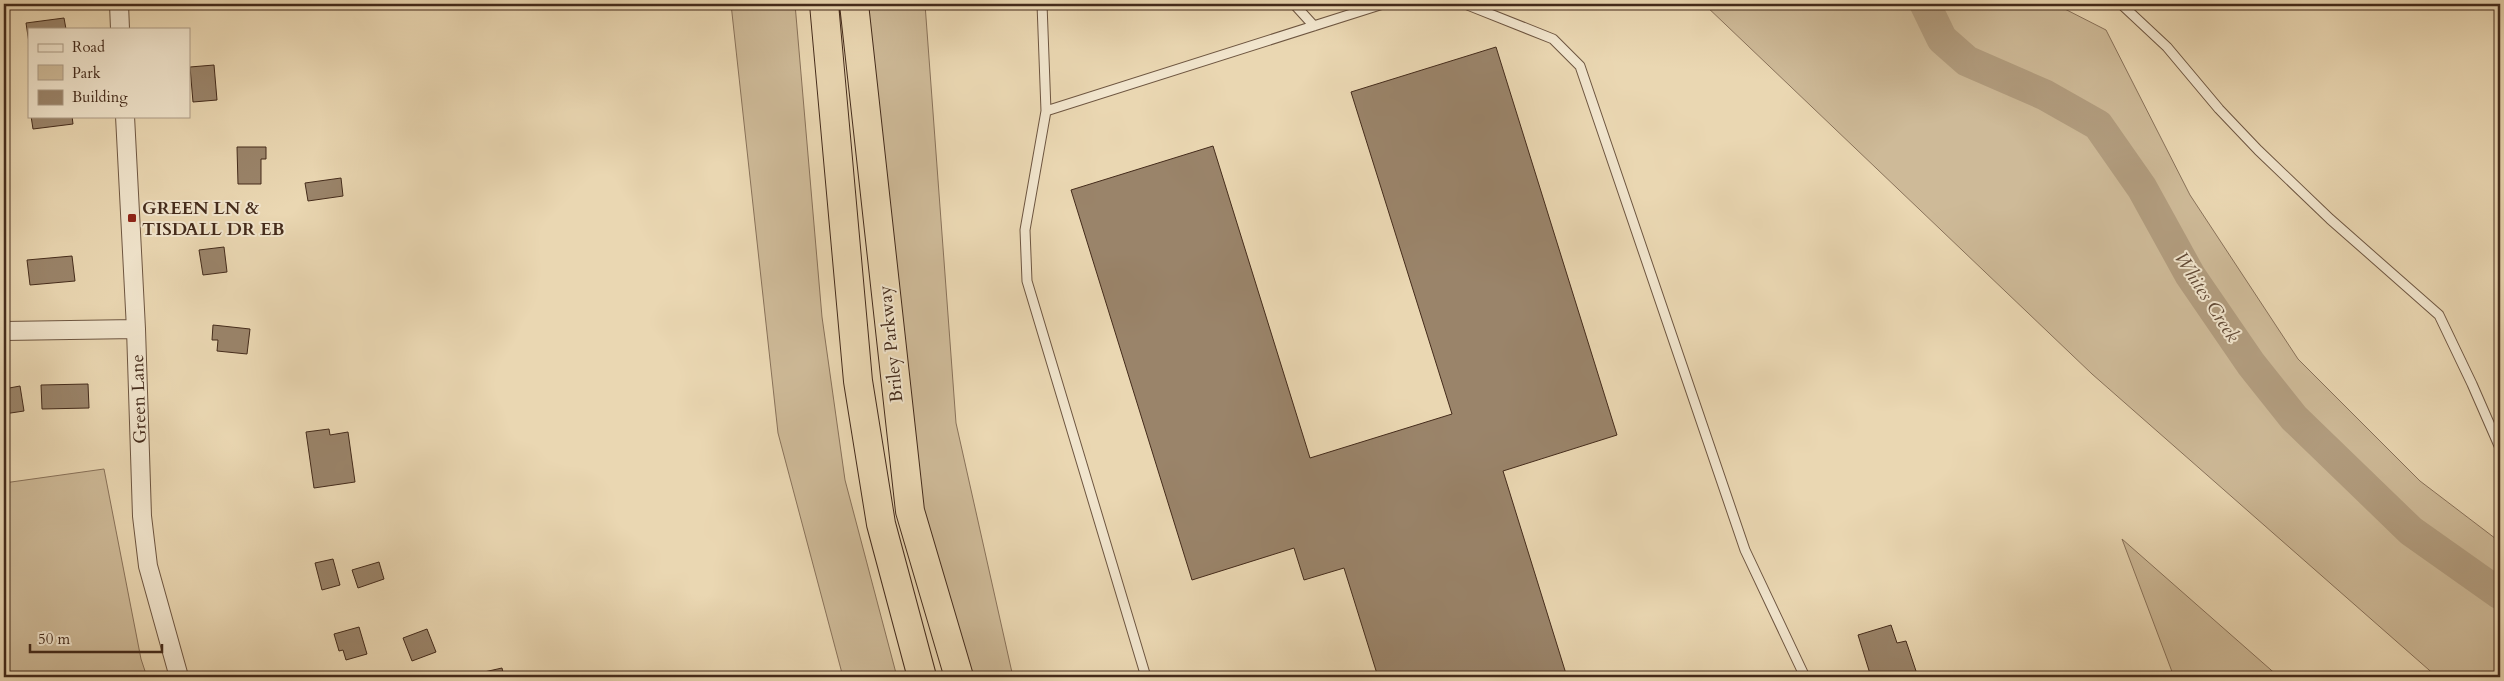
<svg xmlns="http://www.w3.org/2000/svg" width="2504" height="681" font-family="Cardo,serif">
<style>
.green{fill:#ceba98;stroke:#89725a}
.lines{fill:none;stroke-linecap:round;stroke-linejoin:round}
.river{stroke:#b29d7f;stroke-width:31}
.building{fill:#9a846a;stroke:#442b1b}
.service-casing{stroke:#6e5641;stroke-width:11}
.minor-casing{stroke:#6e5641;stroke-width:20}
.motorway-casing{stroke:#442b1b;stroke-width:30}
.service{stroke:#f1e5cd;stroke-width:9}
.minor{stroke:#f1e5cd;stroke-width:18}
.motorway{stroke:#ead7b2;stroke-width:28}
.poi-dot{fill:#8f2418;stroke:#f1e5cd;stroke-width:2}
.labels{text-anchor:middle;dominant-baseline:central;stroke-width:4;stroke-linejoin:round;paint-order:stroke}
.poi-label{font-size:18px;font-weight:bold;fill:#442b1b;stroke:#f1e5cd;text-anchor:start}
.street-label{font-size:18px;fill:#442b1b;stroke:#f1e5cd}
.water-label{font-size:19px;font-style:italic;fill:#604834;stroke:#f1e5cd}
</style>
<rect width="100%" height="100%" fill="#ead7b2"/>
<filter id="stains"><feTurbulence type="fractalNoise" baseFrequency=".004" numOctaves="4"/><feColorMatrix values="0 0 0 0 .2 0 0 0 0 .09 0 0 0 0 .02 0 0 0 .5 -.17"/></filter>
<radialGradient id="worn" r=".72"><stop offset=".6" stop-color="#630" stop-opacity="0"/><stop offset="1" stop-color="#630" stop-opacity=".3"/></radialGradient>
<path class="green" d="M731 4H795L822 317 845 480 897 677H843L778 433Z
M868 4H925L956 423 1013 677H970L922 509 896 341Z
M1704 4H2055L2106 30 2190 195 2298 359 2420 481 2500 542V677H2437L2092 374Z
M104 469 141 659 147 677H4V483Z
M2122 539 2279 677H2174Z"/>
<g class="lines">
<path class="river" d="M1925 4 1942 39 1967 61 2045 95 2098 125 2142 188 2190 275 2251 364 2294 418 2411 531 2500 594"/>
</g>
<path class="building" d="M64 18 66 29H29V43L26 23Z
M1496 47 1617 435 1503 471 1567 677H1378L1344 568 1304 580 1294 548 1192 580 1071 190 1213 146 1310 458 1452 414 1351 92Z
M214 65 217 100 193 102 190 67Z
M31 116H72L73 124 33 129Z
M237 147H266V159H261V184H238Z
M341 178 343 196 308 201 305 183Z
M224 247 227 272 203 275 199 250Z
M72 256 75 281 30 285 27 260Z
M213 325 250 329 247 354 217 351 218 340H212Z
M88 384 89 408 42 409 41 385Z
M20 386 24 411 4 414V389Z
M329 429 330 435 348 432 355 482 314 488 306 432Z
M333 559 340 585 322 590 315 563Z
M379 562 384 579 358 588 352 570Z
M1891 625 1897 643 1906 641 1918 677H1871L1858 635Z
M359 627 367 654 346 660 343 650 339 651 334 634Z
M427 629 436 652 412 661 403 638Z
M502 668 504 677H485L484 672Z"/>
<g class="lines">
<g class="service-casing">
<path id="service" d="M1042 4 1046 111 1025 230 1027 281 1146 677
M1294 4 1314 26
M1465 4 1553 39 1580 66 1745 550 1805 677
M2121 4 2167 47 2219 109 2258 150 2330 219 2439 315 2472 384 2500 448
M1046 111 1383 4"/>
</g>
<g class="minor-casing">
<path id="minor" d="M119 4 120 29
M125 116 136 329 142 516 148 566 179 677
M4 331 136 329"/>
</g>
<g class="motorway-casing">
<path id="motorway" d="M824 4 858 381 881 524 922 677
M854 4 910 511 959 677"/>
</g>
<use href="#service" class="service"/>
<use href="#minor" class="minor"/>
<use href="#motorway" class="motorway"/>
</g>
<rect class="poi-dot" x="127" y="213" width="10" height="10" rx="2.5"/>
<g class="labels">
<g class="poi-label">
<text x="142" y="208">GREEN LN &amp;<tspan x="142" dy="21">TISDALL DR EB</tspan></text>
</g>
<g class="street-label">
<text transform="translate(891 344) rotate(-96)">Briley Parkway</text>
<text transform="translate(139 399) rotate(-92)">Green Lane</text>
</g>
<g class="water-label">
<text transform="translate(2207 297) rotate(57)">Whites Creek</text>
</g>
</g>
<rect width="2504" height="681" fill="none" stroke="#ead7b2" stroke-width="20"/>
<rect x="5" y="5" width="2494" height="671" fill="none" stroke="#442b1b" stroke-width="2.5"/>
<rect x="10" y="10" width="2484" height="661" fill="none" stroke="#442b1b"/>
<rect x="28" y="28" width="162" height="90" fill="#f1e5cd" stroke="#ac9b86"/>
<rect x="38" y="44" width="25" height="8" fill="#f1e5cd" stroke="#ac9b86"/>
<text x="72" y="52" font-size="15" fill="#442b1b">Road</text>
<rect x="38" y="65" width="25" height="15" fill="#ceba98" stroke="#ac9b86"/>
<text x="72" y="78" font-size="15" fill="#442b1b">Park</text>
<rect x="38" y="90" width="25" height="15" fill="#9a846a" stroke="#ac9b86"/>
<text x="72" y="102" font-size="15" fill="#442b1b">Building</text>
<path d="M30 644v8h132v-8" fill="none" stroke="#442b1b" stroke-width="2.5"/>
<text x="38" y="644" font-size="15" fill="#442b1b" stroke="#f1e5cd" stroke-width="4" paint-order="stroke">50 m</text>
<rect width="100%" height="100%" filter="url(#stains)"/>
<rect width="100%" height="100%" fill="url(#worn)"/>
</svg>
